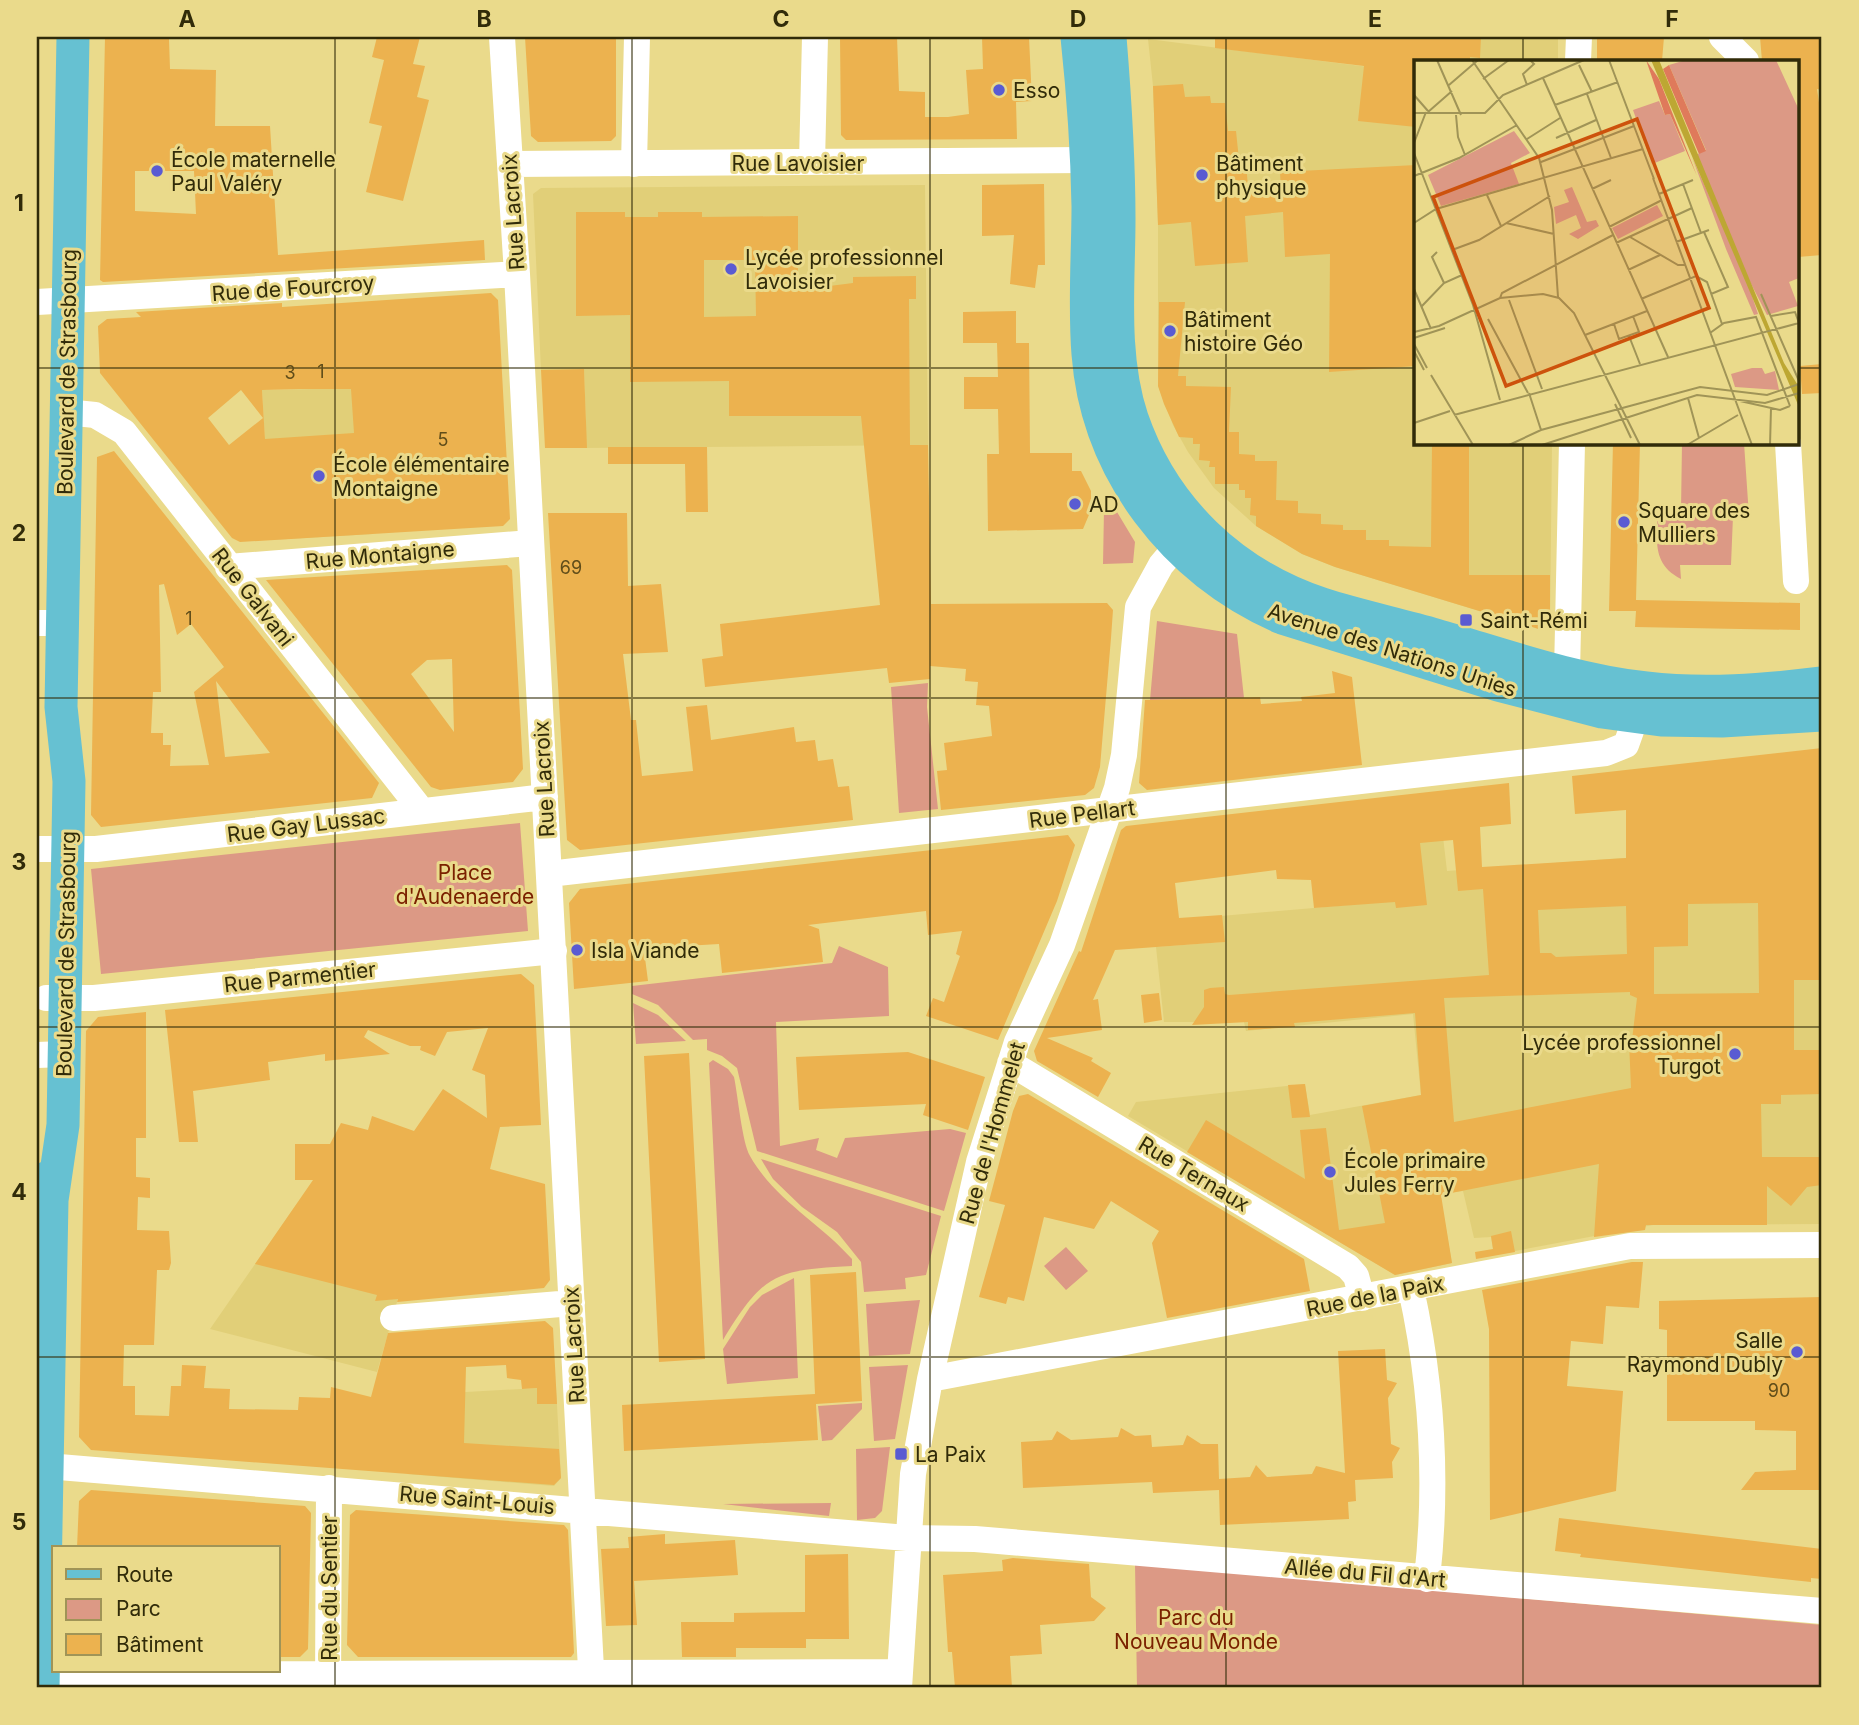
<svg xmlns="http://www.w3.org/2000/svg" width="1859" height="1725" font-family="Inter,sans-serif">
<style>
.built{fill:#e1cf78}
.green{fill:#dc9985}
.building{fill:#ecb24f;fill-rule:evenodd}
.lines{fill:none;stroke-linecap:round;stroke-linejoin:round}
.minor{stroke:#fff;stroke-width:26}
.major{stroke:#66c1d2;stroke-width:33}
.grid{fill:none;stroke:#312b09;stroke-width:2;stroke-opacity:0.55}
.poi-dot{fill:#5a5bd2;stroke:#eada8b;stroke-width:2.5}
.labels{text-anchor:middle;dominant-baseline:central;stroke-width:6;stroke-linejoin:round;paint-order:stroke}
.number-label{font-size:18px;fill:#604d1a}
.poi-label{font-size:21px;fill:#312b09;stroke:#eada8b;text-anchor:start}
.street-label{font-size:21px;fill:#312b09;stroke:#eada8b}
.park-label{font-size:21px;fill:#7b2100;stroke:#eada8b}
.inset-road{fill:none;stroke:#a09457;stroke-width:2}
.view{fill:#cd520c;fill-opacity:0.15;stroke:#cd520c;stroke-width:3.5}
.inset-edge{fill:none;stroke:#312b09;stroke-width:3.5}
.neatline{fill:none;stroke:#312b09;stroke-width:2.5}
.grid-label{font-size:23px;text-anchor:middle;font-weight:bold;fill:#312b09}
</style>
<rect width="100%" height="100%" fill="#eada8b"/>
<path class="built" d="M1448 37H1558V61H1435L1452 56Z
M1148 39 1416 73V443H1552L1550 624 1542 630 1335 567 1302 554 1256 526 1214 488 1188 452 1173 425 1158 386V225L1153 86Z
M925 185 928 445 581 448 586 422 584 370H541L533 194 541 188Z
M365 388 373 534 271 540 262 390Z
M1438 794 1447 871 1623 858 1822 857V1224L1653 1225 1494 1255 1491 1237 1474 1238 1463 1191 1440 1194 1452 1263 1395 1275 1128 1116 1136 1102 1305 1084 1310 1115 1421 1095 1413 1014 1246 1031 1244 1022H1164L1156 947 1224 942 1221 916 1407 900 1395 797Z
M296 1205 416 1235 377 1372 210 1329Z
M556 1387 561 1478 554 1486 407 1474 413 1395Z"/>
<path class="green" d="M1682 443H1744L1749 516H1733L1731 565H1680L1681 579C1651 564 1657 539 1658 509L1681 510Z
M1104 510 1117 512 1135 542 1133 563 1103 564Z
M1157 621 1237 634 1244 698 1150 700Z
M928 683 927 707 938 809 899 813 891 687Z
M520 823 528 931 101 974 91 869Z
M839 946 888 967 889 1016 776 1022 780 1146 819 1138 816 1150 837 1158 845 1138 950 1129 966 1133 944 1211 757 1151 737 1068 722 1056 707 1050V1039L693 1040 658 1005 632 994V986L832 963Z
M633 1003 658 1015 686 1041 636 1044Z
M713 1060 728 1069 734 1077C738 1096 742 1142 750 1156 774 1199 820 1223 852 1259V1266C775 1270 764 1273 723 1340L709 1063Z
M761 1159 941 1216 926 1275 905 1278 906 1289 864 1292 861 1262 837 1232 802 1207 773 1179Z
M1066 1247 1088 1271 1066 1290 1044 1266Z
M794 1278 798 1378 727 1384 723 1349 750 1307 762 1295Z
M920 1300 910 1354 869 1356 866 1304Z
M908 1365 895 1439 874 1441 869 1367Z
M862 1403V1409L832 1440 822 1441 818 1406Z
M890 1447 882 1511 875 1518 857 1520 856 1449Z
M831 1503 829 1516 723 1504Z
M1135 1564 1822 1625V1688H1137Z"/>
<path class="building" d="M105 37 169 39 170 69 216 70 215 126H270L278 255 484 240 485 260 103 282 100 280ZM135 171H194L196 214 135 211Z
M377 37H420L413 64 425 66 417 97 429 100 403 201 366 192 382 126 369 123 384 60 372 57Z
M525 37H616V136L611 141 538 142 531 136Z
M840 37H897L899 91 925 92V117H948L969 114 966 70 983 69 982 37H1029L1032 101 1016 102 1017 139 846 140 841 135Z
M1215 37H1481L1480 58 1470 57V61H1416V127L1358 121 1364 66 1215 48Z
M1597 37H1664L1662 61H1597Z
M1760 37H1822V90L1817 89 1822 123V255L1798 257V61H1762Z
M1183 84 1185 97 1210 96 1211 103H1225L1228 131H1236L1239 160H1246L1248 189 1281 190 1280 172 1416 165V366L1329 372 1330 254 1285 257 1283 212 1245 216 1248 262 1195 266 1191 222 1158 225 1153 86Z
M1044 184 1045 265H1038L1035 288 1010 284 1014 235 982 236V185Z
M576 212H625V217H658V212H702V217L798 216V290L853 283V277L916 276V299H909L910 445H928L931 604 1107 603 1113 610 1111 638 1100 767 1094 788 1085 795 941 810 937 771 947 770 944 743 992 736 989 706 976 705 978 682 965 681 966 669 930 666V679L889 683 887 668 705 687 702 659 723 656 720 624 880 605 861 416H729V381L630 382V315L576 316ZM704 260H755L756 316 704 317Z
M491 293 498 300 510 519 503 526 240 542 232 538 100 373 98 326 107 319 141 317 136 312 282 303V307ZM299 389H351L354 433 265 439 262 390ZM241 390 263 418 229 445 208 418Z
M1159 302H1185L1178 376H1186V386L1231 387 1229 432H1239V454L1255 455V461H1277L1276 500 1298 501V513L1321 514V524L1343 525V530H1366V540H1389V546L1431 547 1432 443H1469V575H1550V624L1542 630 1335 567 1302 554 1256 526V516L1250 515 1251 498H1245V490H1239V484H1215V467H1209L1210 461 1199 460 1200 444H1193V438L1179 437 1164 404 1158 386Z
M1016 311V343H1029L1030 453H1072V471H1081L1091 491V510L1083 529 988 531 987 454H999L998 409H964V377H998L997 343H963V312Z
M1822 364V393L1802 394 1800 366Z
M584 369 587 448H545L541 370Z
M1613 443H1640L1636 600 1800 603V630L1635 627 1636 611H1609Z
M608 447H707L708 512H686L685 464H608Z
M114 451 379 783 372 798 101 827 91 815 97 457ZM164 584 177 635 191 624 224 667 194 692 209 765 170 766 171 745H163V733H151L153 692H161L159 585ZM216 681 270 753 225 757Z
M548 513H627L628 586 661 584 668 652 623 654 631 720H636L642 776 693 771 686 707 707 705 711 740 794 727 796 742 815 740 818 761 833 759 838 787 849 786 853 820 580 850 567 840Z
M507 565 512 570 523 769 513 782 440 790 431 787 266 580ZM452 659 454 732 411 674 427 660Z
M1332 671 1352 677 1362 765 1147 790 1139 783 1145 700 1260 697 1261 704 1302 701 1301 697 1335 693Z
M1822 748V980H1794V1050H1822V1094L1781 1095V1104H1761L1762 1157H1822V1185L1807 1187 1791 1206 1767 1186V1225H1646L1645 1230 1594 1237 1599 1164 1441 1195 1452 1263 1395 1275 1187 1152 1206 1120 1305 1179 1300 1130 1326 1128 1339 1230 1385 1223 1362 1106 1421 1095 1415 1013 1294 1023 1295 1027 1248 1030V1022L1192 1025 1204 1007V990L1210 988 1224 987 1225 994 1229 995 1489 975 1483 889 1458 891 1453 840 1420 843 1427 905 1396 908 1395 902 1314 908 1311 880 1277 879 1276 870 1175 883 1179 918 1222 915 1225 942 1115 950 1093 1000 1098 999 1102 1030 1047 1038 1093 1058 1091 1061 1111 1073 1098 1097 1037 1061 1034 1051 1079 951 1081 952 1121 830 1126 826 1509 783 1511 824 1480 827 1482 867 1626 858V810L1575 814 1572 776ZM1758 903 1759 993 1654 994V947L1688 946V904ZM1626 906 1627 954 1556 957 1551 953H1540L1538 910ZM1630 992V995L1637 998 1632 1040 1629 1041 1631 1088 1454 1122 1444 998Z
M1068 835 1075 845 1057 901 998 1040 926 1016 933 998 944 1002 960 956 956 954 962 931 928 935 926 911 808 925 819 929 823 962 722 973 719 944 668 947 669 956 645 958 648 981 574 989 569 903 580 889Z
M521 974 534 985 541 1125 500 1127 490 1169 545 1184 550 1280 544 1288 397 1302 398 1299 375 1301 377 1295 255 1264 313 1180H295V1144H330L341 1123 368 1130 372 1116 414 1131 443 1089 487 1118 485 1075 472 1070 488 1028 447 1032 435 1056 420 1050 421 1046H410L368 1030 364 1037 390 1054 325 1061V1054L268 1062 270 1080 193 1091 198 1142H179L165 1010Z
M1159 993 1162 1020 1144 1023 1141 995Z
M146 1012V1138H136V1177L150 1178V1198L138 1197 137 1230 169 1231 171 1263 169 1270H157L154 1345H124L123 1386H135V1415L169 1416 171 1386H181L182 1365 206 1366 204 1388 230 1389 229 1409 298 1410 299 1397 330 1398 331 1387 371 1397 388 1333 545 1321 553 1328 557 1404H537V1388L522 1389 521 1380 507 1378 506 1365 466 1367 464 1443 559 1449 561 1478 554 1485 91 1450 79 1437 86 1031 98 1017Z
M908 1052 985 1077 968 1130 923 1115 926 1104 799 1110 796 1057Z
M689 1053 705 1359 659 1362 644 1056Z
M1305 1084 1310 1117 1292 1118 1288 1085Z
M1028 1094 1304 1259 1310 1291 1167 1318 1152 1243 1159 1231 1111 1201 1094 1229 1044 1217 1024 1301 1008 1297 1006 1304 979 1297 1005 1205 989 1201 1013 1111 1019 1096Z
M1511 1231 1515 1252 1476 1259 1475 1252 1493 1249 1491 1236Z
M1632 1262H1643L1639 1308 1606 1306 1603 1344 1571 1341 1567 1386 1623 1391 1616 1491 1490 1520 1489 1329 1482 1290Z
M856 1272 862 1401 816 1404 818 1440 624 1451 622 1405 815 1394 810 1275Z
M1822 1297V1490H1741L1755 1472 1796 1470V1431L1755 1430V1421H1667V1330L1659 1329V1301Z
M1385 1349 1387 1380 1397 1383 1388 1398 1391 1444 1400 1448 1392 1462 1393 1478 1355 1480 1356 1501 1348 1502 1349 1519 1220 1525 1219 1490 1153 1493 1152 1482 1023 1488 1021 1442 1052 1440 1057 1431 1071 1440 1118 1437 1121 1428 1135 1436 1151 1435 1152 1447 1183 1445 1187 1435 1201 1444H1218L1219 1479 1250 1477 1256 1465 1267 1477 1312 1474 1316 1466 1345 1473 1338 1351Z
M91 1490 305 1506 311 1513 308 1649 300 1657H278V1548H77L79 1501Z
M356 1510 564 1525 568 1530 574 1653 571 1657H358L347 1645 350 1515Z
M1559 1518 1822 1549V1579L1811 1578V1582L1580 1557 1581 1554 1555 1551Z
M665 1534V1544L735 1540 738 1575 634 1581 637 1625 606 1626 601 1549 629 1548 628 1537Z
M848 1554 849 1639H806V1648H736V1657H682L681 1622H734V1613L805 1612V1555Z
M1013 1558 1089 1564 1091 1597 1106 1608 1094 1621 1040 1625 1042 1654 1010 1656 1012 1688H955L952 1652H948L943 1575 1003 1571 1002 1560Z"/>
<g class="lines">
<path class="minor" d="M502 37 517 274 592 1688
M1722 37 1746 61
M1578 61 1579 37
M812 162 815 37
M510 164 1086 160
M634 164 637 37
M37 302 517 274
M66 412 95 415 124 432 422 811
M1788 443 1796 581
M228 567 531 543
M37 623H62
M1567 673 1572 443
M37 849H96L545 797
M549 874 1606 753 1626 745 1636 717
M46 998H94L554 951
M37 1055 64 1054
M1010 1063 1348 1267 1356 1276 1362 1298
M1411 1289C1432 1385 1438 1481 1427 1579
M393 1318 572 1303
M930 1379 1630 1246 1822 1245
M47 1466 907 1538 975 1539 1822 1611
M43 1675 900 1672
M328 1688 329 1488
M899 1688 913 1474 930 1379 979 1162 1017 1042 1062 945 1117 788 1124 755 1138 607 1161 565 1188 533"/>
<path class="major" d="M1077 37C1083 93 1087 149 1088 206 1088 255 1084 305 1088 354 1097 472 1175 571 1282 618L1498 685 1602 712 1661 720 1722 721 1822 715
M1110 37C1115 98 1119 158 1119 219 1119 284 1111 355 1132 418 1163 508 1232 574 1322 604 1359 616 1398 624 1436 635 1505 655 1574 680 1646 688 1705 695 1764 690 1822 683
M52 1200 63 1125 69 781 61 707 73 37
M43 1688 52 1200 48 1177"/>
</g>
<path class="grid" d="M335 37V1688M632 37V1688M930 37V1688M1226 37V1688M1523 37V61M37 368H1416M1798 368H1822M1523 443V1688M37 698H1822M37 1027H1822M37 1357H1822"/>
<g class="poi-dot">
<circle cx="999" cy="90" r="7"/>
<circle cx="157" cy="171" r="7"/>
<circle cx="1202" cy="175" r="7"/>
<circle cx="731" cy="269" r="7"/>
<circle cx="1170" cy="331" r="7"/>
<circle cx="319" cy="476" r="7"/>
<circle cx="1075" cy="504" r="7"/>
<circle cx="1624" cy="522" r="7"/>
<rect x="1459" y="613" width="14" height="14" rx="3.5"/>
<circle cx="577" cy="950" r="7"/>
<circle cx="1735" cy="1054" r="7"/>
<circle cx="1330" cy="1172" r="7"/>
<circle cx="1797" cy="1352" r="7"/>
<rect x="894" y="1447" width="14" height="14" rx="3.5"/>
</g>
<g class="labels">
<g class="number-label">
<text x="321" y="371">1</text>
<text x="290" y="372">3</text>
<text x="443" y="439">5</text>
<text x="571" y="567">69</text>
<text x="189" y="618">1</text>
<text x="1779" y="1390">90</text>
</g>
<g class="poi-label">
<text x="1013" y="90">Esso</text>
<text x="171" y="159">École maternelle<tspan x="171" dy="24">Paul Valéry</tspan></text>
<text x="1216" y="163">Bâtiment<tspan x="1216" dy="24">physique</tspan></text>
<text x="745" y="257">Lycée professionnel<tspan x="745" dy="24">Lavoisier</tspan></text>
<text x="1184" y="319">Bâtiment<tspan x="1184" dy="24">histoire Géo</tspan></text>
<text x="333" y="464">École élémentaire<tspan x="333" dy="24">Montaigne</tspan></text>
<text x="1089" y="504">AD</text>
<text x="1638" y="510">Square des<tspan x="1638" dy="24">Mulliers</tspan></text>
<text x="1480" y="620">Saint-Rémi</text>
<text x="591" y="950">Isla Viande</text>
<text x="1721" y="1042" text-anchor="end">Lycée professionnel<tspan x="1721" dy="24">Turgot</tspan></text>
<text x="1344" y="1160">École primaire<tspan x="1344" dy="24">Jules Ferry</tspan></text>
<text x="1783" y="1340" text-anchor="end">Salle<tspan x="1783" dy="24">Raymond Dubly</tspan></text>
<text x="915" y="1454">La Paix</text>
</g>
<g class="street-label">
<text x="798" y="163">Rue Lavoisier</text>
<text transform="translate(513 212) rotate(-94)">Rue Lacroix</text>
<text transform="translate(293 288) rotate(-4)">Rue de Fourcroy</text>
<text transform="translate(67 372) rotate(-89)">Boulevard de Strasbourg</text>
<text transform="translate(380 555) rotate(-5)">Rue Montaigne</text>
<text transform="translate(253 597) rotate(52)">Rue Galvani</text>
<text transform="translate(1392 650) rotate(18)">Avenue des Nations Unies</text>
<text transform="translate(544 779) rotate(-93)">Rue Lacroix</text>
<text transform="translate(1082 814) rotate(-7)">Rue Pellart</text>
<text transform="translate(306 825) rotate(-7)">Rue Gay Lussac</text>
<text transform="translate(66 954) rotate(-89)">Boulevard de Strasbourg</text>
<text transform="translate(300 977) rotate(-6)">Rue Parmentier</text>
<text transform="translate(992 1133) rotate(-74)">Rue de l'Hommelet</text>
<text transform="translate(1194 1174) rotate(31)">Rue Ternaux</text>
<text transform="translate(1375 1296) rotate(-11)">Rue de la Paix</text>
<text transform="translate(574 1345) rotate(-93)">Rue Lacroix</text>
<text transform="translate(477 1500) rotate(5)">Rue Saint-Louis</text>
<text transform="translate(1365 1573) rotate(5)">Allée du Fil d'Art</text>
<text transform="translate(329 1588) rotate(-90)">Rue du Sentier</text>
</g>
<g class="park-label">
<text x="465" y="872">Place<tspan x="465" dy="24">d'Audenaerde</tspan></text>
<text x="1196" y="1617">Parc du<tspan x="1196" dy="24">Nouveau Monde</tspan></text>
</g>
</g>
<g transform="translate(1414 60)">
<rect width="385" height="385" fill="#eada8b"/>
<path d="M272 0H362L385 50V218L375 222 384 246 353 255 333 216 282 95 292 90 255 5ZM245 41 251 55 256 54 271 91 238 104 219 50ZM100 71 116 93 97 103 105 124 27 146 14 115ZM278 97 332 218 344 254 340 255 312 189ZM158 127 173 162 182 160 185 166 164 179 155 174 167 168 162 155 142 164 140 147 155 142 150 130ZM243 145 249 156 204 179 198 168ZM338 308H348L351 314 361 311 365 330 321 327 317 314Z" fill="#dc9985"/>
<path d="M232 0 245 19 283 116 256 54 251 55ZM255 5 292 91 285 94 249 9Z" fill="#df7a5b"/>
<path d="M237 0H245L370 303 385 327V347Z" fill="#bda733"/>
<path class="inset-road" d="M23 0 47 55M58 0 125 98 138 150 144 237M195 0 240 119M165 5 178 32M129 18 254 297M69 19 95 0M35 25 64 0M113 25 109 14 120 4 116 0M173 34 197 98M0 35 14 51M141 45 204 22M14 52 38 31M0 53H71L89 35 170 0M42 55 44 77 51 95M142 78 182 60M113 79 146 58M0 83 12 52M0 93 59 245 86 340M127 102 220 66M0 116 45 98 103 65M239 118 338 385M269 124 287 173M178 129 197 120M245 134 279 120M73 135 87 166M0 163 22 149 229 89M92 163 140 174M195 167 248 140M290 172 314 227 297 234M216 177 264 205H271M262 182 295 170M202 183 278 148M38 190 65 180 136 136M23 192 18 197 30 223M214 210 246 195M0 229 17 269M347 234 385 321M86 238 88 233 199 175M227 239 282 216 293 222 308 264M95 240 128 329M8 246 30 223 48 215M357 256 381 252 385 263M74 259 114 333M200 264 205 279 225 272 219 256M0 272 25 266 86 238 129 234 145 238 160 253 226 385M296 273 310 263 342 257 376 346M171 275 233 251M215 276 226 304M0 278 31 268M0 284 13 308M0 291 10 310M17 315 59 385M115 333 127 370M274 338 285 378M326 341 366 350 376 346M201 344 217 378M40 355 385 263M0 363 36 351M95 385 127 370 286 327 353 335 385 324M128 385 283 335 351 343 385 333M273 385 324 355M356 385 357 348"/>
<path class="view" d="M223 59 295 248 92 326 19 137Z"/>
<rect width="385" height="385" class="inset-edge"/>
</g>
<rect width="1859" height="1725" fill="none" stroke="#eada8b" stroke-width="77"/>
<rect x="52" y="1546" width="228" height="126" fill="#eada8b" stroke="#a09457" stroke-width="2"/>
<rect x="66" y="1569" width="35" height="10" fill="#66c1d2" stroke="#a09457" stroke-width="2"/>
<text x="116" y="1582" font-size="21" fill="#312b09">Route</text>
<rect x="66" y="1599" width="35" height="21" fill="#dc9985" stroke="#a09457" stroke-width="2"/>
<text x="116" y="1616" font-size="21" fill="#312b09">Parc</text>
<rect x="66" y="1634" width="35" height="21" fill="#ecb24f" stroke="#a09457" stroke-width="2"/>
<text x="116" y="1652" font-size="21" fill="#312b09">Bâtiment</text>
<rect x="38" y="38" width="1782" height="1648" class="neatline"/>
<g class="grid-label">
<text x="187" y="27">A</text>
<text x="484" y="27">B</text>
<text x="781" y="27">C</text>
<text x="1078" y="27">D</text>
<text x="1375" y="27">E</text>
<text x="1672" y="27">F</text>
<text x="19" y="211">1</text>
<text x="19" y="541">2</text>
<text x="19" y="870">3</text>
<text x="19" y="1200">4</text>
<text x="19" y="1530">5</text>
</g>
</svg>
